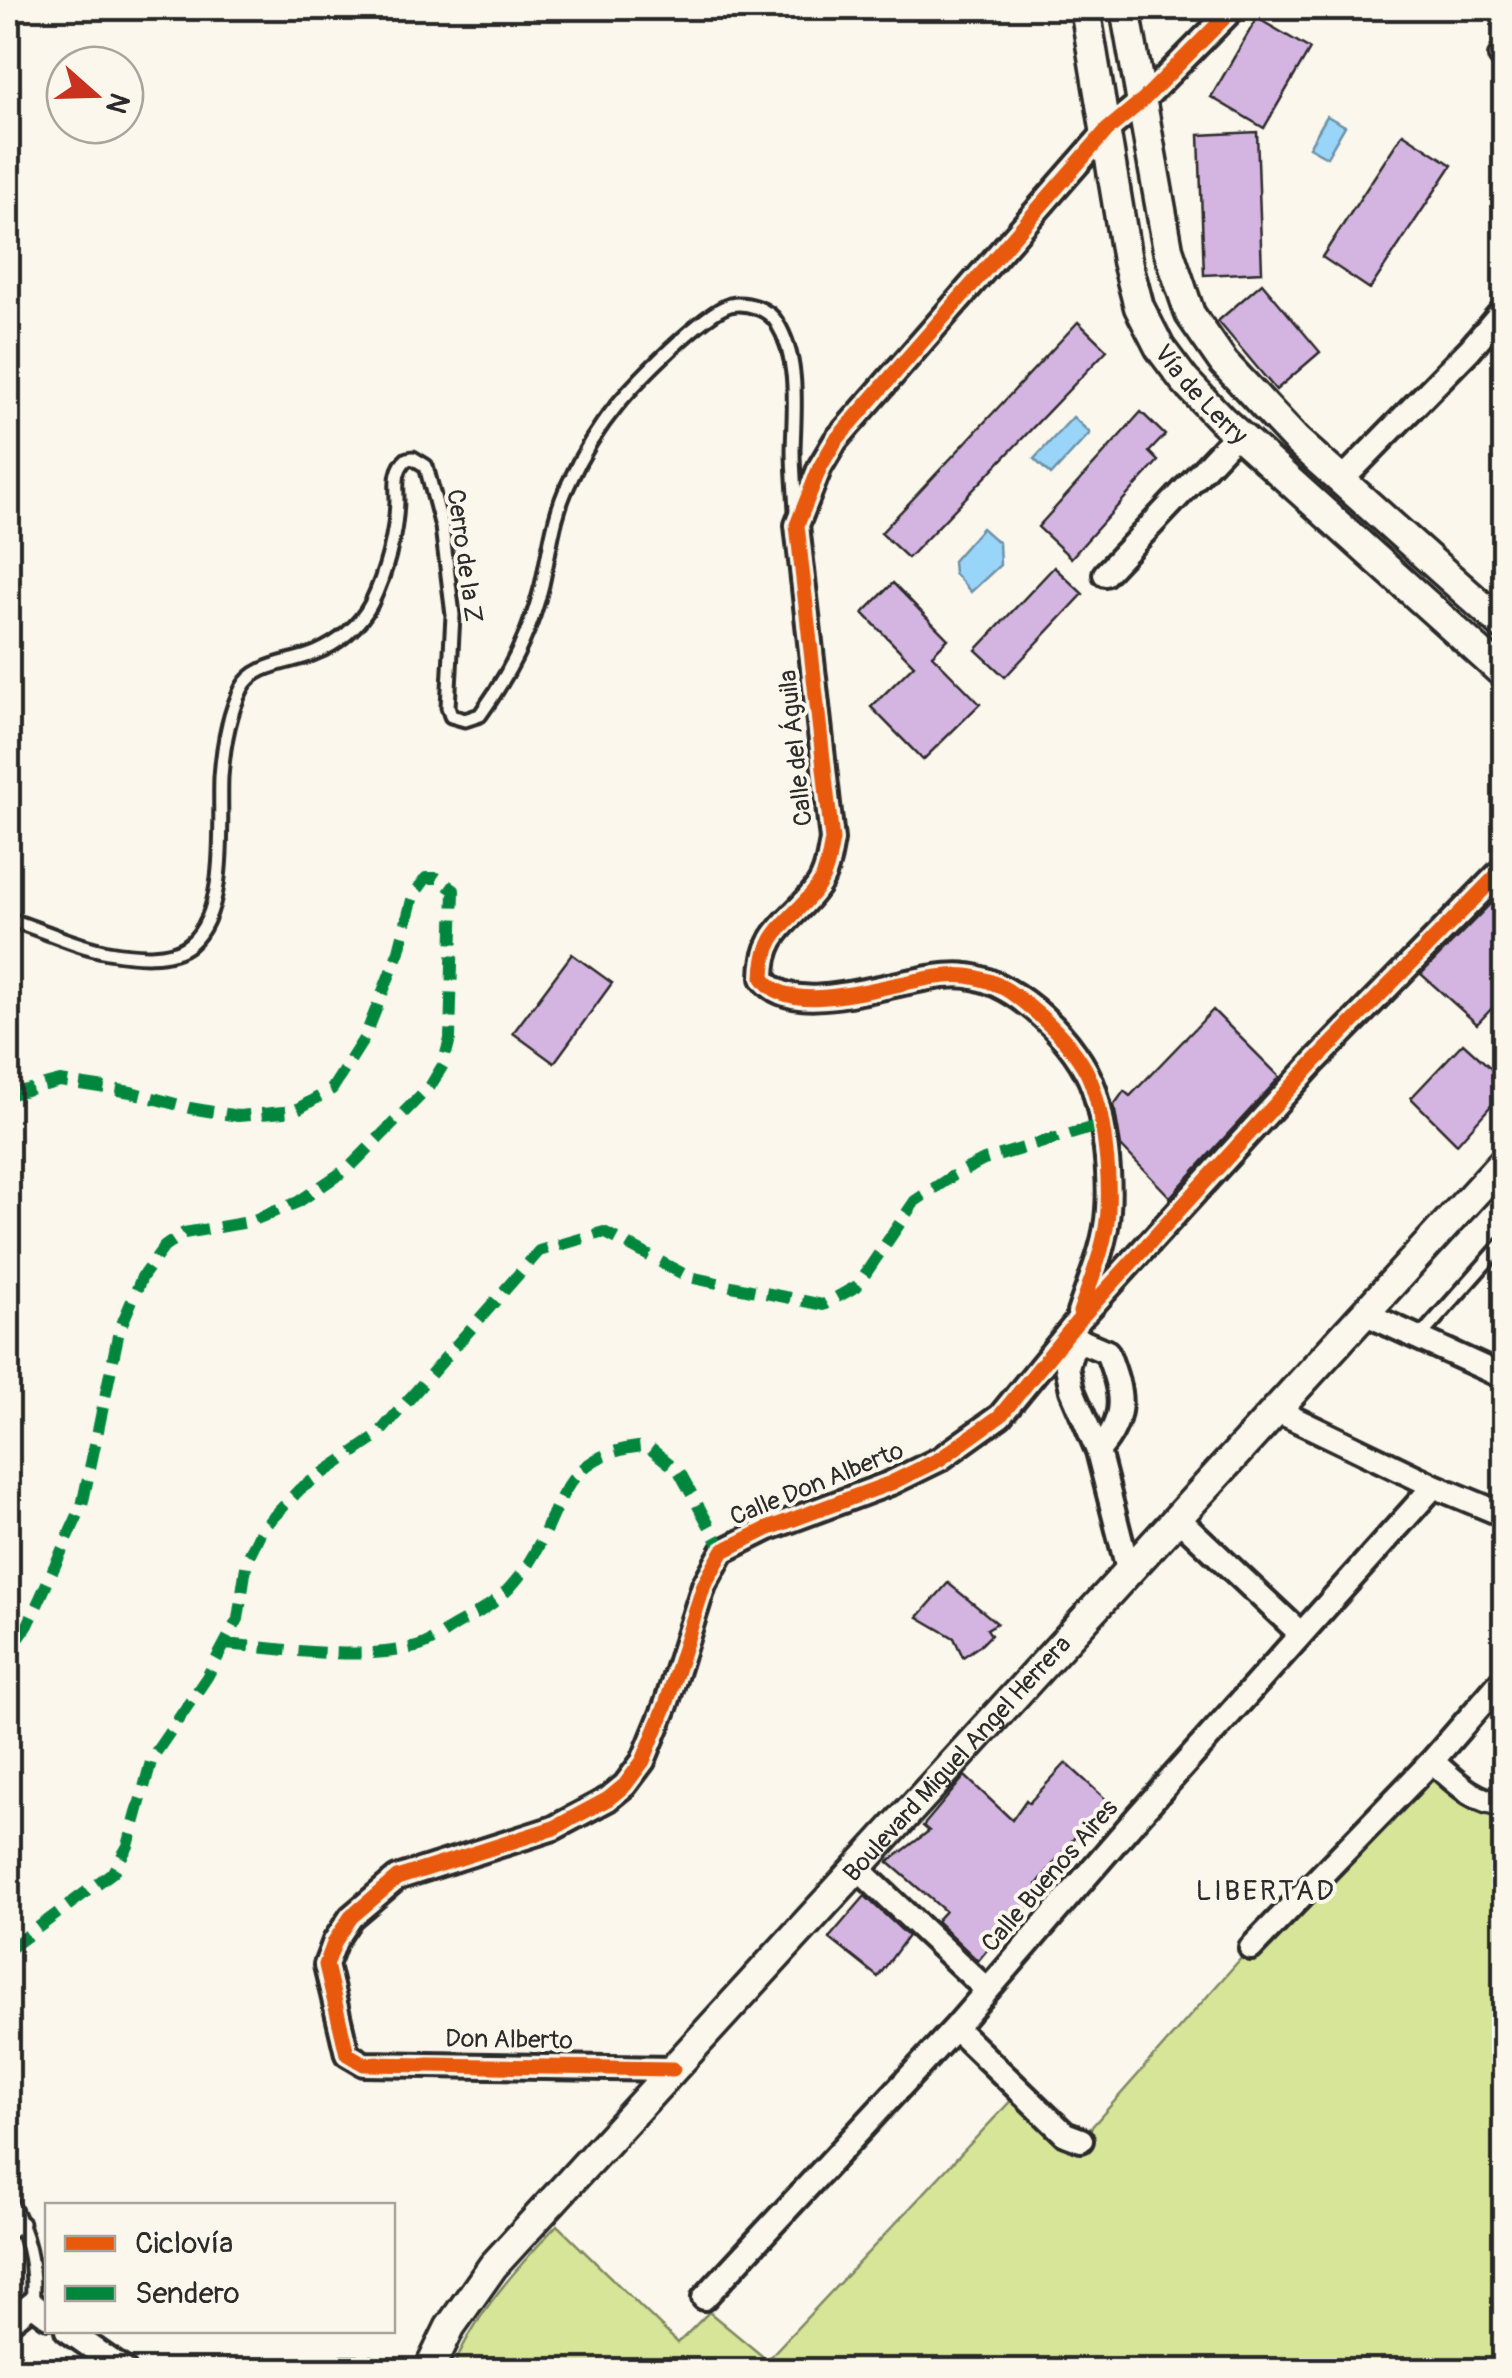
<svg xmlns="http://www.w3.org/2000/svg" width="1512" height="2378" font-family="Pangolin,sans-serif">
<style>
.green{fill:#d6e598;stroke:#808862;stroke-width:2.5}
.water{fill:#99d5f9;stroke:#6d91a7;stroke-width:2.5}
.building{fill:#d4b5e2;stroke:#2b2b2b;stroke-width:2.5}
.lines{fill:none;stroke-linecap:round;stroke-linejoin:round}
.service-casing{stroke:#2b2b2b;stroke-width:19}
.minor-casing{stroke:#2b2b2b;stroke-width:30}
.tertiary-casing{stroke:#2b2b2b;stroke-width:35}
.service{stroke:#fbf7ec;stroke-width:11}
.minor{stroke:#fbf7ec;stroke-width:22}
.tertiary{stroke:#fbf7ec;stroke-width:28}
.quiet{stroke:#00873e;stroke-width:12;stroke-dasharray:25 12;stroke-linecap:butt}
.cycleway-casing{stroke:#fbf7ec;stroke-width:21}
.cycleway{stroke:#e8590c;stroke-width:15}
.labels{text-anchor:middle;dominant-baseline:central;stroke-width:8;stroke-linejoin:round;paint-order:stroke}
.street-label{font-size:25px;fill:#2b2b2b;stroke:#fbf7ec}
.neighbourhood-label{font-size:28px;letter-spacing:2.5px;fill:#2b2b2b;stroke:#fbf7ec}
</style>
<rect width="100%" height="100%" fill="#fbf7ec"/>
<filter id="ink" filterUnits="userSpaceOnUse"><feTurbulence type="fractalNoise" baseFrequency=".01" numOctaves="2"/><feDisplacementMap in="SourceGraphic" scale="20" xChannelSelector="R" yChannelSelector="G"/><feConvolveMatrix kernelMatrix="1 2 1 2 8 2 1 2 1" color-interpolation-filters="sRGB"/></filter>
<g filter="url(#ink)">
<path class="green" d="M1432 1761 1504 1804V2370H452C475 2314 516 2269 557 2225L678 2343 709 2312 767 2360 1020 2091 1081 2139 1251 1947Z"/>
<path class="water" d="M1327 116 1345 126 1327 157 1309 147Z
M1073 417 1090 433 1051 475 1034 459Z
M982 528 999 543 1000 565 971 592 954 573 953 561Z"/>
<path class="building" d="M1257 18 1310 49 1264 128 1211 97Z
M1257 132 1262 272 1204 275 1199 135Z
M1403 133 1452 165 1370 289 1322 257Z
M1262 283 1320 352 1276 390 1218 321Z
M1078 322 1107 350 908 558 881 533Z
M1141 412 1165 435 1149 452 1158 461 1071 558 1038 527Z
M1054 567 1083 594 1005 677 976 650Z
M893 583 948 639 932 655 980 704 923 760 871 707 914 665 863 613Z
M1494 900 1504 909V1018L1495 1005 1477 1024 1421 974Z
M572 954 612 983 554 1063 513 1033Z
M1213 1010 1280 1077 1170 1197 1121 1146 1114 1105 1124 1091 1130 1096Z
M1463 1043 1504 1080V1091L1457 1144 1411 1098Z
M948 1583 997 1623 987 1629 991 1635 982 1644 963 1657 954 1638 918 1617Z
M1066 1763 1111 1804 1080 1841 1075 1837 1037 1884 1046 1892 1010 1922 978 1961 936 1921 945 1911 888 1862 929 1831 923 1826 965 1776 1012 1820 1026 1800 1029 1803Z
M865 1896 908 1936 878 1977 829 1938Z"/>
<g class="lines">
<g class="service-casing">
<path id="service" d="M8 919C41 929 74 946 108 952 132 956 170 961 190 944 229 911 219 822 221 777 223 749 229 713 242 688 255 663 292 663 315 653 338 644 360 625 371 604 386 573 396 535 397 501 397 486 394 470 407 459L413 458 426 466 442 527 453 615 448 707 451 716 465 720 480 715C508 676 531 632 542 585 550 550 553 515 569 483 581 456 598 428 617 405 636 382 703 313 730 305 746 301 769 309 777 323 800 360 794 409 793 450 793 470 795 490 796 511
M1500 1171 1504 1195
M1419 1338 1504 1242
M8 2198C27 2232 36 2265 32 2304
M8 2233 22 2223"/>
</g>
<g class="minor-casing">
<path id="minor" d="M1501 56 1504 52
M1342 480 1470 349 1504 309
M1105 574 1237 434
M1079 1313C1090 1280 1106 1245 1108 1210 1111 1176 1104 1121 1094 1089 1078 1042 1017 982 968 976 916 968 796 1027 763 978 763 928 793 922 818 886 827 873 829 856 832 840L797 525 820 467 836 440 1107 130 1143 100 1234 8
M1364 1313 1504 1377
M1081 1341 1072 1350 1067 1367 1072 1390 1098 1451 1129 1573
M1081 1341 1107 1352C1122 1392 1129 1416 1098 1451
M1278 1411 1434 1486 1504 1515
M1179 1519 1301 1634
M1432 1761C1455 1781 1473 1802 1504 1804
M857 1868 987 1990
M1251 1948 1432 1761 1504 1678
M955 2028 1065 2134 1081 2140
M673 2069 364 2064 347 2054 326 1965 335 1941 351 1917 397 1878 554 1828 608 1799 625 1785 643 1761 666 1705 704 1585 723 1551 767 1529 891 1483 940 1459 1000 1416 1077 1322 1315 1061 1504 868
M704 2298 955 2028 1139 1815 1434 1486
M8 2323 32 2304 48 2316
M67 2330 124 2370
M308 2370H369"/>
</g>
<g class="tertiary-casing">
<g id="tertiary">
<path id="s1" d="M1085 8 1127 261 1139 307 1160 348 1184 380 1222 420 1504 674"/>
<path d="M1125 8 1168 249 1190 314 1224 363 1297 441 1504 626"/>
<path id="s2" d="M429 2370 450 2327 493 2266 1504 1161"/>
</g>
</g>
<use href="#service" class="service"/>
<use href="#minor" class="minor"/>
<use href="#tertiary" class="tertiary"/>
<path class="quiet" d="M8 1095 60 1081 131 1092 190 1108 238 1116 294 1111 332 1089 365 1037 399 951 413 896 426 878H437L454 890 450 1039 443 1065 431 1085 350 1167 298 1202 249 1222 184 1233 164 1247 142 1277 119 1331 82 1506 28 1625 8 1654
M225 1644C283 1649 358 1661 416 1647 430 1644 444 1632 456 1625 476 1614 497 1603 512 1585 565 1527 547 1453 647 1446L679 1471 723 1551
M8 1950 113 1872 128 1846 152 1758 207 1677 238 1619 247 1560 262 1529 300 1489 375 1438 539 1251 604 1232 689 1277 823 1305 857 1286 915 1201 951 1177 984 1160 1100 1125"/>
<g class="cycleway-casing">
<path id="cycleway" d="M1080 1312C1091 1279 1107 1243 1108 1209 1110 1170 1103 1100 1084 1067 1073 1048 1055 1029 1039 1015 1016 995 999 980 967 976 915 969 796 1027 763 978 763 928 793 922 818 886 827 873 829 856 832 840L797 525 820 467 836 440 1107 130 1143 100 1234 8
M673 2069 364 2064 347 2054 326 1965 335 1941 351 1917 397 1878 554 1828 608 1799 625 1785 643 1761 666 1705 704 1585 723 1551 767 1529 891 1483 940 1459 1000 1416 1077 1322 1315 1061 1504 868"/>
</g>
<use href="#cycleway" class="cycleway"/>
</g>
</g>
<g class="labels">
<g class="street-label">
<text stroke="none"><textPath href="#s1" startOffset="412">Vía de Lerry</textPath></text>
<text transform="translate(464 556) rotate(82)">Cerro de la Z</text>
<text transform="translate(796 748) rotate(-96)">Calle del Águila</text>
<text transform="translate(817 1484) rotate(-22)">Calle Don Alberto</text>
<text stroke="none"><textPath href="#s2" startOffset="810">Boulevard Miguel Angel Herrera</textPath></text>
<text transform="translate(1050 1876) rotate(-49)">Calle Buenos Aires</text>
<text transform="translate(509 2040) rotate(1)">Don Alberto</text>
</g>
<g class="neighbourhood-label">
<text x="1266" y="1891">LIBERTAD</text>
</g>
</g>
<rect width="1512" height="2378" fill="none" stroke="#fbf7ec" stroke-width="40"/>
<rect x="20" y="20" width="1472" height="2338" fill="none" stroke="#2b2b2b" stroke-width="4" filter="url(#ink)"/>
<rect x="45" y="2203" width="350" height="130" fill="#fbf7ec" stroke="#a8a59f" stroke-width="2.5"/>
<rect x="65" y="2236" width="50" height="15" fill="#e8590c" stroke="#a8a59f" stroke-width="2.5"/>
<text x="135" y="2253" font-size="30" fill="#2b2b2b">Ciclovía</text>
<rect x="65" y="2286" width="50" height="15" fill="#00873e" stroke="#a8a59f" stroke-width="2.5"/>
<text x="135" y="2303" font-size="30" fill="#2b2b2b">Sendero</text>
<g transform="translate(95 95) rotate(110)"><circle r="48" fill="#fbf7ec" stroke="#a8a59f" stroke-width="2.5"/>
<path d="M0-8L18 38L0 25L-18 38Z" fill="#c8321e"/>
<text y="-15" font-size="28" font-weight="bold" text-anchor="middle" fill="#2b2b2b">N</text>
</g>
</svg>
